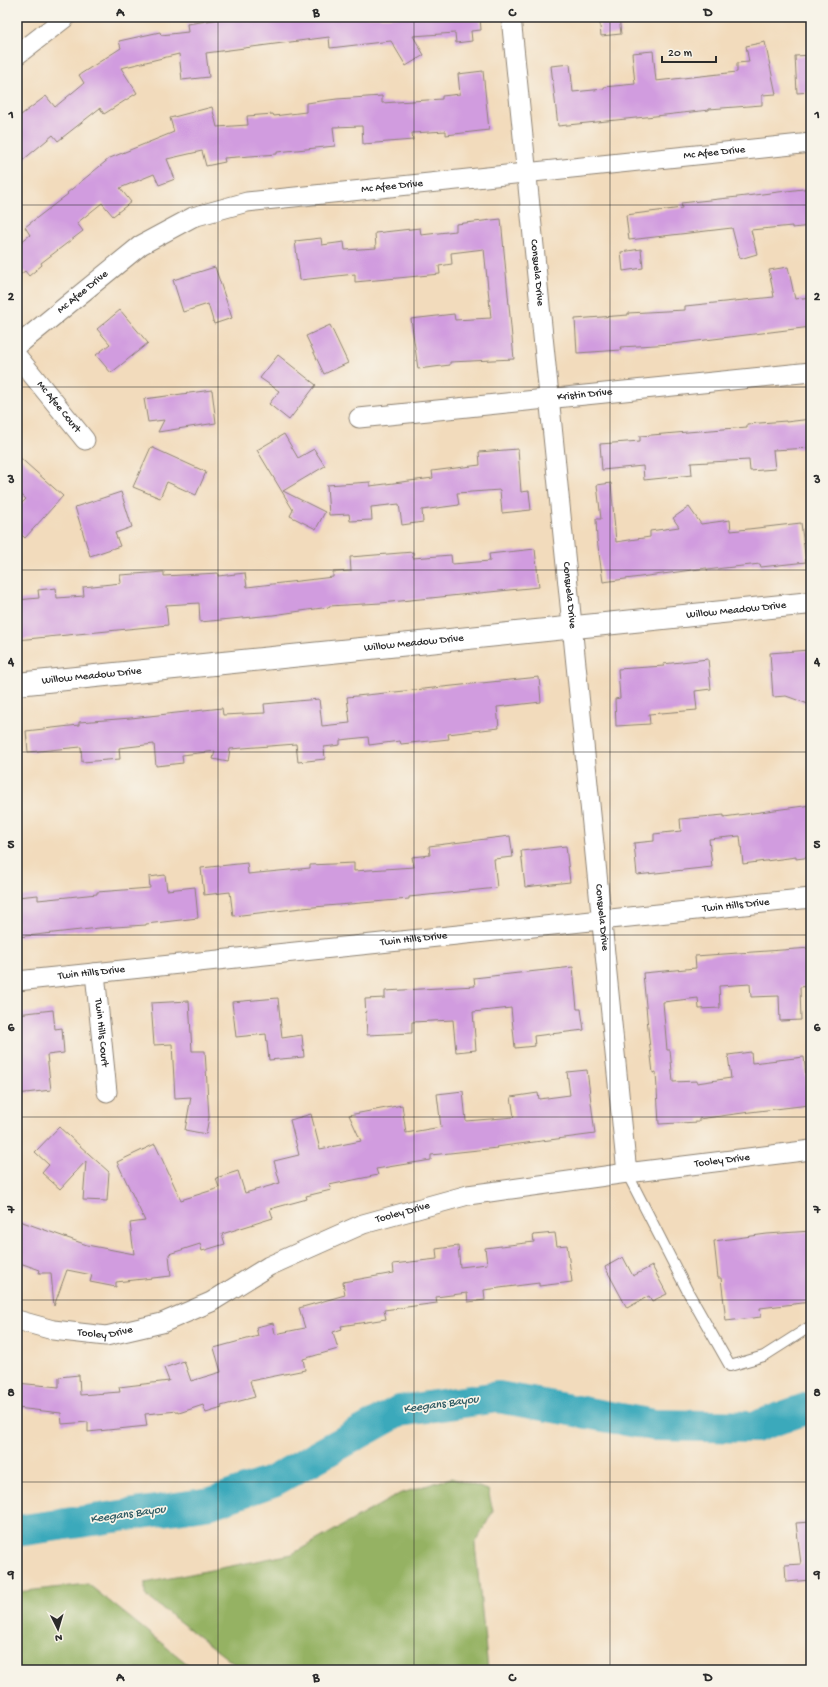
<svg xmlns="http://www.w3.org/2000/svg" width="828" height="1687" font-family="'Gochi Hand',sans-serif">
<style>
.forest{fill:#95b264;stroke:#606e48}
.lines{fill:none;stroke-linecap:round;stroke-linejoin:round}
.river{stroke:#3ba9bb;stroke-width:32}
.building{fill:#d19cdf}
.service-casing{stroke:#8e8374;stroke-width:12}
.minor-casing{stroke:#8e8374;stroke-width:21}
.tertiary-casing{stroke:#8e8374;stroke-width:24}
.service{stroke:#fff;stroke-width:10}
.minor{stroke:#fff;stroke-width:19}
.tertiary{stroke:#fff;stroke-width:22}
.grid{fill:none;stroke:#2b2b2b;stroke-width:1;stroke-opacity:0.55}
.labels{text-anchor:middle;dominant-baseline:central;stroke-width:3.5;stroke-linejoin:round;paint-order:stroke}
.street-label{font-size:11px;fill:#2b2b2b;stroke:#f7f3e8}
.water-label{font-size:12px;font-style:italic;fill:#315d65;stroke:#f7f3e8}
.neatline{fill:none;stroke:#2b2b2b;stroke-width:1.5}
.grid-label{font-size:13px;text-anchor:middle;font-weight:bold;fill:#2b2b2b}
</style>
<rect width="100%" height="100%" fill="#f7f3e8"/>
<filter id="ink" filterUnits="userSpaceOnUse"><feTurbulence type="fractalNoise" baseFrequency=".025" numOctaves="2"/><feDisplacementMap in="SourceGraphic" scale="8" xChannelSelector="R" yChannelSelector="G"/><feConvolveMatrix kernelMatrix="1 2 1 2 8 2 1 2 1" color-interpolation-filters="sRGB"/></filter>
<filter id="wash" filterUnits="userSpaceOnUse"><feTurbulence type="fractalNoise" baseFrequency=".012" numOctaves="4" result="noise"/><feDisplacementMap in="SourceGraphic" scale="16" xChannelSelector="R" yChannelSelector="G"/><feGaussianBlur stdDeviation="0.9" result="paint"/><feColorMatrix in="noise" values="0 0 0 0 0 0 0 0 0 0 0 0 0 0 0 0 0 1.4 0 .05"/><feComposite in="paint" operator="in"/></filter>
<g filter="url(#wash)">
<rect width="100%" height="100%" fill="#f2dbbc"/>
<path class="forest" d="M451 1478 488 1490 493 1511 475 1544 488 1670H242L145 1595V1583L292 1554 399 1494Z
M88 1584 195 1670H17V1592Z"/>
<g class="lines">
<path class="river" d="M17 1531 211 1503 273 1481 399 1411 498 1397 654 1425 755 1427 811 1407"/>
</g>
<g id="blocks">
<path class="building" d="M233 17H480L481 30 471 31 472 41 456 43 455 33 413 36 424 55 406 66 391 41 330 48 329 37 206 53 209 77 182 80 179 54 121 68 137 93 104 114 100 108 58 141 53 135 17 165V118L46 96 55 107 84 83 79 75 121 48 119 41 160 32 161 35 188 32 187 24Z
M599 17H619L621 34 601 36Z
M765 42 776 94 762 95V105L709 109V110L665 115 558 126 551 66 570 64 573 92 604 89V87L635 84 632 53 653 51 656 81 737 72V63L749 62 746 46Z
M811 55V92L797 93 795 56Z
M483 71 489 130 446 135V131L412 133 413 140 363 144 362 126 333 127 335 146 277 152V154L224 158 225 162 206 166 202 151 167 159 175 179 159 185 154 174 120 188 131 202 113 216 102 203 77 223 83 231 41 263 42 265 29 276 25 271 17 277V245L30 235 25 227 68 194 67 193 110 158 174 132 170 118 212 107 217 127 248 125 247 116 273 114 274 116 306 112V103L337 99 382 96V103L442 99V96L460 94 458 74Z
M811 188V226L792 228V226L751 230 757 254 740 259 732 228 629 240 626 215 682 208 681 203 738 197Z
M501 219 514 359 450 362V365L418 369 411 319 454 314 455 320 491 318 484 249 451 253 452 264 439 266 440 274 355 282V274L300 280 295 241 321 238 322 245 344 242 345 250 376 248 375 233 420 228 421 235 456 231V224Z
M641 249 643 268 623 271 621 252Z
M215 267 232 318 214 324 208 304 183 312 173 280Z
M788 267 795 299 811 297V327L673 344 620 347 621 350 577 353 575 319 628 315V313L685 310V306L774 297 769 270Z
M120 310 148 343 111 373 96 355 110 344 97 329Z
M330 325 348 363 324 374 306 336Z
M278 355 316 385 289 420 269 404 279 391 260 378Z
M212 390 216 423 158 432 164 420 148 422 144 399Z
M811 419V448L773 450 775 469 750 471 749 460 691 463 692 475 644 480 643 466 602 470 600 444 640 441V436L747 427V424L786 421V422Z
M284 434 298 458 314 449 325 466 283 491 325 512 316 529 290 516 293 510 257 450Z
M151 447 206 472 196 495 167 482 160 498 133 487Z
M518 449 521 492 529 491 531 510 502 513 500 490 457 493 459 505 422 510 423 522 402 525 399 504 371 507 372 520 350 521 349 514 329 515 327 485 370 482V486L433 478 432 471 480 465 479 452Z
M17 455 63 496 25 538 17 531V508L26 499 17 491Z
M611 483 616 542 650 537V531L679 527 673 518 689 507 701 524 730 520 731 531 801 523 806 562 761 567 760 564 707 570V568L603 582 597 539 596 519H601L597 485Z
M121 492 132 527 115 533 120 546 90 556 75 507Z
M535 549 539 587 381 603 329 606V607L273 615 200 622 199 603 166 605 168 625 17 640V600L39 598 38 590 56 588 57 598 84 596 83 587 121 583 120 575 164 572V576L218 573V576L245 573 247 587 333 577V572L351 571 350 557 413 552V558L451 555 452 564 490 561 489 554Z
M809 650 811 705 786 696 773 697 770 653Z
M708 659 711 689 695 691 697 710 649 714 650 724 616 726 615 699 620 698 618 669 664 666 663 664Z
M539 677 541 702 497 707 499 728 448 734 449 739 401 744 400 741 369 745 368 737 340 740V745L324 747 325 759 298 762 296 744 230 749 228 762 213 759 215 751 182 755 183 763 156 766 154 744 119 748 120 759 82 762 81 747 28 752 26 731 79 725V722L131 718 222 708 223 715 265 713 264 704 319 699 322 726 350 723 347 697Z
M811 805V857L796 859V857L743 864 740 836 709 839 712 867 637 875 634 843 654 841V834L681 831 680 819 724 815V817Z
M510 836 513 857 494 859 497 888 409 897V899L302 908 233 916 230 892 204 895 201 868 247 863 248 874 310 868V865L354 863V871L414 867 412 857 430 855 429 846Z
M566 846 570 882 525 887 521 851Z
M165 875 167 890 195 887 198 918 146 924V925L99 928 17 937V897L38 895V900L97 894V892L150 888 149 877Z
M811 948V986L800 987 801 1020 780 1021 779 996 751 997 750 984 719 986 720 1008 699 1009 698 998 663 1002 667 1050H670L673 1082 697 1081V1083L731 1078 728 1055 751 1052 752 1063 804 1057 809 1105 750 1112 699 1119V1122L659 1124 656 1072 653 1073 649 1039 643 973 696 968 695 956Z
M573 967 577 1009H581L584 1030 534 1036 535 1046 515 1048 511 1008 473 1012 476 1050 456 1052 453 1020 412 1022V1033L367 1035 365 999 385 998V991L475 986 474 978Z
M278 998 282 1038 302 1035 304 1057 269 1060 266 1034 236 1037 232 1002Z
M189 1001 192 1051H205L209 1117 206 1134 185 1130 191 1097 175 1098 172 1044 154 1045 151 1003Z
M53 1010 55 1029 62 1028 64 1053 47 1055 51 1090 17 1094V1014Z
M587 1070 595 1134 496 1147 497 1148 431 1155V1160L376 1169 378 1175 329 1185 331 1190 306 1196 307 1199 270 1209 273 1218 222 1234 225 1244 202 1251 200 1244 169 1254 171 1276 116 1282V1287L90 1282 92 1275 67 1270 54 1306 51 1273H39L40 1270 17 1262V1220L87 1245 134 1254 130 1223 145 1221 117 1162 155 1144 181 1200 219 1188 216 1178 238 1171 245 1193 280 1183 274 1161 299 1155 290 1120 311 1114 320 1149 361 1141 349 1115 402 1105 406 1133 441 1127 437 1094 463 1091 466 1121 514 1117 511 1097 538 1093 539 1099 570 1095 567 1072Z
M59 1127 109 1172 107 1201 83 1200 86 1161 60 1189 42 1173 49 1165 35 1152Z
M811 1231V1302L760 1308 761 1317 726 1321 721 1278H718L714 1241 767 1234Z
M555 1233 557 1246 567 1245 572 1282 539 1286V1283L484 1290 485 1300 468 1302 467 1293 436 1297 437 1303 384 1310 386 1319 341 1326 342 1329 333 1332 338 1349 303 1359 305 1370 250 1381 255 1397 221 1406 222 1408 206 1413 203 1405 179 1413 178 1411 145 1414 147 1426 88 1432V1422L62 1424 61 1413 17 1408V1383L59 1387V1377L79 1375 80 1395 120 1392 119 1387 169 1381 164 1368 184 1361 191 1381 221 1372 214 1348 258 1336 256 1327 273 1323 275 1334 305 1328 299 1308 345 1295 343 1282 394 1273 393 1264 437 1259 436 1249 458 1246 460 1267 487 1264 485 1248 534 1242 533 1235Z
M623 1257 633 1276 652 1266 667 1294 652 1301 649 1296 627 1308 605 1267Z
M811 1522V1580L786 1582 785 1565 801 1564 796 1523Z"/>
</g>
</g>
<g filter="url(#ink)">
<use href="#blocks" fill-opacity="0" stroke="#8e8374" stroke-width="1"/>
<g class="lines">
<g class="service-casing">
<path id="service" d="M627 1173 688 1292 730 1366 764 1356 811 1326"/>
</g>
<g class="minor-casing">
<g id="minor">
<path id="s1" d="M511 17 627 1173"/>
<path d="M17 55 66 17"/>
<path id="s2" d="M17 346 141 245 193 217 247 202 811 143"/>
<path id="s3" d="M17 356 85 440"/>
<path id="s4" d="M359 418 811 372"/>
<path id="s5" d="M95 973 107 1092"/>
<path id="s6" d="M17 981 811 898"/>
<path id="s7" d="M17 1320 53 1330 106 1336 162 1323 211 1302 269 1266 363 1224 468 1195 627 1173 811 1150"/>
</g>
</g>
<g class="tertiary-casing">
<g id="tertiary">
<path id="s8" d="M17 684 811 603"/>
</g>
</g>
<use href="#service" class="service"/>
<use href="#minor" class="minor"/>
<use href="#tertiary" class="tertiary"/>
</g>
</g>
<path class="grid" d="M218 17V1670M414 17V1670M610 17V1670M17 205H811M17 387H811M17 570H811M17 752H811M17 935H811M17 1117H811M17 1300H811M17 1482H811"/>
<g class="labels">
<g class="street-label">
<text stroke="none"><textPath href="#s2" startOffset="745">Mc Afee Drive</textPath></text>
<text stroke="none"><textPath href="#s2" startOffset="421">Mc Afee Drive</textPath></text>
<text stroke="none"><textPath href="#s1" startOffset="257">Consuela Drive</textPath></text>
<text stroke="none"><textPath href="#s2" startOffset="85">Mc Afee Drive</textPath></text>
<text stroke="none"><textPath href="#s4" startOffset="227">Kristin Drive</textPath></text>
<text stroke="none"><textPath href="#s3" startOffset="66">Mc Afee Court</textPath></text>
<text stroke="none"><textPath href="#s1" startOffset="581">Consuela Drive</textPath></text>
<text stroke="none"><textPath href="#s8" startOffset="723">Willow Meadow Drive</textPath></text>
<text stroke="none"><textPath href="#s8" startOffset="399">Willow Meadow Drive</textPath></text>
<text stroke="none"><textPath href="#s8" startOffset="75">Willow Meadow Drive</textPath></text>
<text stroke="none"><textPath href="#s6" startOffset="723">Twin Hills Drive</textPath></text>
<text stroke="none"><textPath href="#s1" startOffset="905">Consuela Drive</textPath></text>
<text stroke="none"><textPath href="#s6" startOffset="399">Twin Hills Drive</textPath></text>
<text stroke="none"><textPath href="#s6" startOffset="75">Twin Hills Drive</textPath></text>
<text stroke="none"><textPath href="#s5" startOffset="60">Twin Hills Court</textPath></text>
<text stroke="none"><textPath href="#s7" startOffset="738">Tooley Drive</textPath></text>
<text stroke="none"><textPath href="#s7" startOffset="414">Tooley Drive</textPath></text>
<text stroke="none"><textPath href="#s7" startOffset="90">Tooley Drive</textPath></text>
</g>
<g class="water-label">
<text transform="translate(441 1405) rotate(-8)">Keegans Bayou</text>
<text transform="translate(128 1515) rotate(-8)">Keegans Bayou</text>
</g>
</g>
<rect width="828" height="1687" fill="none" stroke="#f7f3e8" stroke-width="44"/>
<g transform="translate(58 1629) rotate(175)" stroke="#f7f3e8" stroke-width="3" paint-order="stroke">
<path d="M0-3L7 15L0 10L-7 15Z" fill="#2b2b2b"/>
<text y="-6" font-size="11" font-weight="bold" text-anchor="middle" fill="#2b2b2b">N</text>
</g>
<path d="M662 56v6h54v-6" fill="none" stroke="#2b2b2b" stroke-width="2"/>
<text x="668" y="56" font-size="12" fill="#2b2b2b" stroke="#f7f3e8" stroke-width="3" paint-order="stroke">20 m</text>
<rect x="22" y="22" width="784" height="1643" class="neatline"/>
<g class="grid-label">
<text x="120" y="16">A</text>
<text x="316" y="16">B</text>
<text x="512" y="16">C</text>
<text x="708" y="16">D</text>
<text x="11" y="118">1</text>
<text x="817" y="118">1</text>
<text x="11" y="300">2</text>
<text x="817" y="300">2</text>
<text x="11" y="483">3</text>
<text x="817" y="483">3</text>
<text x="11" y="665">4</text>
<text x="817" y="665">4</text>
<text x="11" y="848">5</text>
<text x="817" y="848">5</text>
<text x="11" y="1031">6</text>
<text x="817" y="1031">6</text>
<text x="11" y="1213">7</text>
<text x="817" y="1213">7</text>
<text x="11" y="1396">8</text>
<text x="817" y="1396">8</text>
<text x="11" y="1578">9</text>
<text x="817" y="1578">9</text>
<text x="120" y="1681">A</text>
<text x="316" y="1681">B</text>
<text x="512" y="1681">C</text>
<text x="708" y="1681">D</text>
</g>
</svg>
